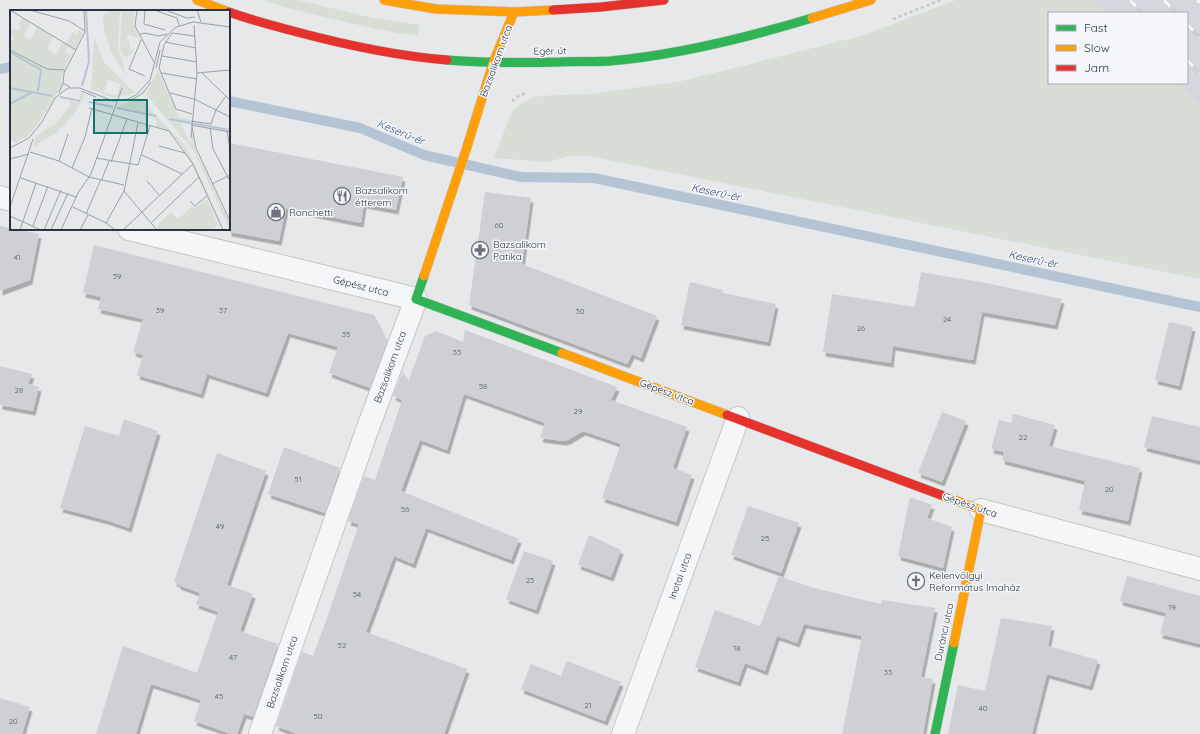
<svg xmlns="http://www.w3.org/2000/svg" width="1200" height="734" font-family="Quicksand,sans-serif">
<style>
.built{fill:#d4d7dd}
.green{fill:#d6ded6}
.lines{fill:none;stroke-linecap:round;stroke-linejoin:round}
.stream{stroke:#b4c4d5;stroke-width:10}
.building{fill:#ced0d3;filter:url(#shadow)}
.street-casing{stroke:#c4c6c8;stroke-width:24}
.fast-casing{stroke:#c4c6c8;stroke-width:10}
.slow-casing{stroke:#c4c6c8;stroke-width:10}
.jam-casing{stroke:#c4c6c8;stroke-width:10}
.path{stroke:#c5c6ca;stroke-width:2.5;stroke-dasharray:3 3;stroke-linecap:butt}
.street{stroke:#f5f6f7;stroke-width:22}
.fast{stroke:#30b455;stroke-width:9}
.slow{stroke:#ff9f0a;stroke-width:9}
.jam{stroke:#e5322d;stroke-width:9}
.rail-casing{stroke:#cecfd2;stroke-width:4.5}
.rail{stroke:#f4f6f9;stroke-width:3;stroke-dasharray:9;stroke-linecap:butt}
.labels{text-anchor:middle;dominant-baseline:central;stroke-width:3;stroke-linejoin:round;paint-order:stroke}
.number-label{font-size:8px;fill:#545c69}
.street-label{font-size:10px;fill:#2b3445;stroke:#f4f6f9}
.poi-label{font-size:10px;fill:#2b3445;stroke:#f4f6f9;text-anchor:start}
.water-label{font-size:11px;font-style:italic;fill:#34527a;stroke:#f4f6f9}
.inset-river{fill:none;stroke:#b4c4d5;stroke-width:2}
.inset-road{fill:none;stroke:#9ba0a8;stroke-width:1}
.view{fill:#0f766e;fill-opacity:0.15;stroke:#0f766e;stroke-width:2}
.inset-edge{fill:none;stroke:#2b3445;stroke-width:2}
</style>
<defs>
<filter id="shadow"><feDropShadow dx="2.5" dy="4.5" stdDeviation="0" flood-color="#0004"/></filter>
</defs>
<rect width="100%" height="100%" fill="#e6e8ea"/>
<path class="built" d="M1091 0H1200V106L1177 83H1187V13H1106Z"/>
<path class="green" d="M262 0H298L373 18 419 25 418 36C390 32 362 26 333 19 309 13 285 8 262 0Z
M956 0H1091L1106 13H1049V83H1177L1200 106V279L588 156H568L549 162 494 158 512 111 527 100 539 96 589 94 677 82 739 67 864 35Z"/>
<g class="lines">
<path class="stream" d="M0 69 11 67
M229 101 360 128 424 155 521 177 594 178 1200 307"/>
</g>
<path class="building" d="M229 143 403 177 396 210 364 204 361 223 286 208 279 241 229 232Z
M485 192 531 198 522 264 657 316 641 358 632 354 627 364 469 305Z
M0 226 39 234 30 280 0 291Z
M94 245 374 315 387 341 370 388 329 373 338 347 288 333 266 393 207 374 201 394 137 375 143 355 133 352 143 319 98 309 101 297 83 293Z
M921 272 986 283 1062 299 1055 325 982 312 973 360 893 346 891 363 823 352 832 294 915 307Z
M690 282 723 290V293L776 304 768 342 681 325Z
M1169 322 1193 327 1179 386 1155 380Z
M465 330 617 387 611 400 687 427 673 468 692 475 676 522 602 498 621 444 583 431 568 440 563 441 540 438 545 423 464 394 447 450 420 440 401 491 519 539 511 560 426 528 413 564 394 556 366 632 467 669 444 734H297L276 726 302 652 313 656 327 618 359 524 348 521 364 476 375 480 402 400 393 396 403 371 408 382 425 336 436 331 463 342Z
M0 366 32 374 28 384 39 387 33 411 0 405Z
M942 412 966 421 942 482 918 473Z
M1013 414 1055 425 1049 446 1140 468 1128 521 1079 510 1085 481 1002 460 1004 452 991 449 999 420 1011 423Z
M1152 416 1200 427V461L1144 447Z
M124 419 158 431 129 528 109 521 60 508 85 426 119 436Z
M284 447 340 468 325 513 268 494Z
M217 453 266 471 227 585 253 594 240 631 278 644 253 717 244 714 237 734H231L194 721 201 700 151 684 136 734H96L123 646 197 673 218 612 196 604 200 593 178 585V583L174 582Z
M910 497 932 505 927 518 952 527 943 568 898 556Z
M748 506 799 523 781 573 731 555Z
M589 535 621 550 611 577 578 565Z
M524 551 553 561 536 610 506 599Z
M779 576 814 588 881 604 882 600 935 608 921 677 933 679 923 734H842L862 636 804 624 797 643 777 636 765 671 745 663 738 682 695 667 715 610 760 626Z
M1127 576 1200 596V644L1160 634 1166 613 1120 601Z
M1001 618 1052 626 1048 646 1098 660 1090 686 1047 674 1032 734H948L958 685 985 691Z
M567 661 621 682 605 721 521 689 531 664 561 676Z
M0 698 30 707 22 734H0Z"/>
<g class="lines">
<g class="street-casing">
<path id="street" d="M0 197 11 200
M129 229 416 299 366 433 260 734
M981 510 1200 569
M623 734 738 418"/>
</g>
<g class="fast-casing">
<path id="fast" d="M447 60C485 63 522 63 559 62 576 61 593 62 610 61 678 55 746 38 812 18
M424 276 416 299 562 353
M935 734 954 643"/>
</g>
<g class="slow-casing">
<path id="slow" d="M197 0 226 11
M384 0 436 9 514 12 553 10
M812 18 871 0
M424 276 466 150 493 63 514 12
M562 353 727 415
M941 495 981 510 954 643"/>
</g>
<g class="jam-casing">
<path id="jam" d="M553 10 601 7 664 0
M229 12C251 20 274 26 297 32 346 45 396 56 447 60
M727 415 941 495"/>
</g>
<path class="path" d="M893 19 941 0
M512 101 517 97 525 93"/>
<use href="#street" class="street"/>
<use href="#fast" class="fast"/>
<use href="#slow" class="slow"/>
<use href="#jam" class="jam"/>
<g class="rail-casing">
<path id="rail" d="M1130 0 1142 13
M1164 0 1176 13
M1197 0 1200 3
M1187 24 1200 38
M1187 60 1200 74"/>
</g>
<use href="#rail" class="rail"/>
</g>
<defs>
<g id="restaurant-ring" transform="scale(0.9)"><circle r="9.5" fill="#f4f6f9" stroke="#6c737f" stroke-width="1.5"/><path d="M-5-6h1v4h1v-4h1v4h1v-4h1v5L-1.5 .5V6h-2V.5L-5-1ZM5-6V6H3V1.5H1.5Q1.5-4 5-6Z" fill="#6c737f"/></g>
<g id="shop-ring" transform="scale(0.9)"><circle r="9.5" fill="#f4f6f9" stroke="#6c737f" stroke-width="1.5"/><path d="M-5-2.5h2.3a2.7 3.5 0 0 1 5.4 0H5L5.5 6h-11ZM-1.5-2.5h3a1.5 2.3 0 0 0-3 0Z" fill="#6c737f"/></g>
<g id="pharmacy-ring" transform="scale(0.9)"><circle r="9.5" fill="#f4f6f9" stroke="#6c737f" stroke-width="1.5"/><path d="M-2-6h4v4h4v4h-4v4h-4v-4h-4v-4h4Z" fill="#6c737f"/></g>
<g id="church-ring" transform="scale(0.9)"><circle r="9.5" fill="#f4f6f9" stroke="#6c737f" stroke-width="1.5"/><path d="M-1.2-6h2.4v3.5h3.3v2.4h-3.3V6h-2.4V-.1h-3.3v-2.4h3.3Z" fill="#6c737f"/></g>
</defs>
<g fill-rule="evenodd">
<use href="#restaurant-ring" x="342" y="196"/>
<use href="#shop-ring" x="276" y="212"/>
<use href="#pharmacy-ring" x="480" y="250"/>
<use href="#church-ring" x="916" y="581"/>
</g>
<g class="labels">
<g class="number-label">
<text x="499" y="225">60</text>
<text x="17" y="257">41</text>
<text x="117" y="276">39</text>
<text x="160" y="310">39</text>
<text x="223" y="310">37</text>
<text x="580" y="311">30</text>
<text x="947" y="319">24</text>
<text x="861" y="328">26</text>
<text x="346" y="334">35</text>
<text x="457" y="352">33</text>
<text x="483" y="386">58</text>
<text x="19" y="390">28</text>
<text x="578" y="411">29</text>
<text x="1023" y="437">22</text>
<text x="298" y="479">51</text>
<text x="1109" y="489">20</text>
<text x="405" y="509">56</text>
<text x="220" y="526">49</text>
<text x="765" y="538">25</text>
<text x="530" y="580">23</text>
<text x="357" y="594">54</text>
<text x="1172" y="607">19</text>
<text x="342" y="645">52</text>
<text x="737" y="648">18</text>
<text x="233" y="657">47</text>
<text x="888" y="672">33</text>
<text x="219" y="696">45</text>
<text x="588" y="705">21</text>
<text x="983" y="708">40</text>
<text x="318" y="716">50</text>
<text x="13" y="721">20</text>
</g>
<g class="street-label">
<text transform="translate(550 51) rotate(-1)">Egér út</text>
<text transform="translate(496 61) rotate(-70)">Bazsalikom utca</text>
<text transform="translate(361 286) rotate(14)">Gépész utca</text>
<text transform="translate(390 367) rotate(-70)">Bazsalikom utca</text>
<text transform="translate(667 392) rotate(20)">Gépész utca</text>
<text transform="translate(970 505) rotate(19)">Gépész utca</text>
<text transform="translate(680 576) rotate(-70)">Inotai utca</text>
<text transform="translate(944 632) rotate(-78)">Duránci utca</text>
<text transform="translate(282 672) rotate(-71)">Bazsalikom utca</text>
</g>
<g class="poi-label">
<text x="355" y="190">Bazsalikom<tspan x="355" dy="12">étterem</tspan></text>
<text x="289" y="212">Ronchetti</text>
<text x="493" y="244">Bazsalikom<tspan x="493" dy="12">Patika</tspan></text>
<text x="929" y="575">Kelenvölgyi<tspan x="929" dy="12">Református Imaház</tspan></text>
</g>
<g class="water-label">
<text transform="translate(401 132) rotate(22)">Keserű-ér</text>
<text transform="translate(716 192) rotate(12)">Keserű-ér</text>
<text transform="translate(1033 259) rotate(12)">Keserű-ér</text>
</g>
</g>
<g transform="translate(10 10)">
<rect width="220" height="220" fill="#e6e8ea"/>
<path d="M101 0H110L108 38 117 66 102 44 94 21 93 6ZM112 0H125L123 14 129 28 118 25 116 30 120 32V39L124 42 117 47 112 45 110 36ZM12 8 21 13 13 26 20 30 27 17 43 26 37 39 46 45 53 32 56 34 63 22 66 25 69 20 74 23 64 40 58 37 55 41 61 45 51 66V77L30 111 18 126 6 133 0 129V29L3 31 4 28 0 22 3 18 9 21 11 17 8 15ZM84 27 94 52 125 83 103 88 81 79ZM98 70 110 74 107 85 94 83ZM148 60 169 107 181 110 180 114 170 112 181 134 182 119 185 139 220 213V220L184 141 136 84ZM70 82 75 85 62 107 46 123 23 137 26 126 46 113 60 96V91L69 93ZM130 88 176 137 214 218 173 137 160 121 146 117 147 110 142 108 146 105 106 97ZM197 189 208 215 202 220H149L146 217 161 202 168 209 183 196 185 198Z" fill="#d6ded6" fill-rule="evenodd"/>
<path class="inset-river" d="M0 42 31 60 28 81M72 76 79 51 76 0M0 78 21 82M50 87 70 91M79 92 103 97M0 94 22 82 42 86M107 98 146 106M159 109 220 120"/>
<path class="inset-road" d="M0 0 66 40M20 0 59 11 75 21M127 0 125 16 145 54M135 0 134 14 155 20M144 0 167 8 169 15M155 0 177 8 185 7M187 0 191 12M129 25 134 23 149 26 157 24M131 30 119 59 135 66M155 32 186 38M0 40 37 59 55 60M152 46 187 52M146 58 150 40M151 63 187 69M187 63 220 60M192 63 220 90M53 73 54 63 75 22 74 0M71 81 86 87M49 83 53 73 60 77M160 83 184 89 220 107M120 91 133 83 141 72M79 98 159 121 183 154 213 220M182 104 166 99 149 58 154 35 162 23 185 26M181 111 201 114 206 100 216 86M181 115 220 122M182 117 186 138 220 211M200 118 203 139 220 171M217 121 220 139M181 128 187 63 184 15M149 136 175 143M0 138 19 128 32 112 45 88 58 78H70L103 91 116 90 126 85 140 70 150 32 166 17 183 12 220 17M20 142 49 151 79 167 114 175M132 145 172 164M86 148 128 155 140 116M0 149 19 144M49 151 58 124M101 152 117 109M62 158 75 127 82 98M11 168 66 187M92 169 99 151M137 171 149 185M202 174 220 165M114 181 147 220M180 191 185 196 197 186M0 197 23 129M63 197 96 213 105 220M76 204 91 169M0 206 31 220M142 212 189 167M96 213 114 181 128 113M23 216 38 176M10 220 26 173M34 220 51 180M41 220 58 183M51 220 68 183 81 164 112 78M70 220 78 205M113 220 183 154"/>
<path class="view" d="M84 90H137V123H84Z"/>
<rect width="220" height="220" class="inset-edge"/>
</g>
<rect x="1048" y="12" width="140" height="72" fill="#f4f6f9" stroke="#a4a8b1"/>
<rect x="1056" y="25" width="20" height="6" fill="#30b455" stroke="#a4a8b1"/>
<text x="1084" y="32" font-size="12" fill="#2b3445">Fast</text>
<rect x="1056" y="45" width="20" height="6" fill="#ff9f0a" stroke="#a4a8b1"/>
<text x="1084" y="52" font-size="12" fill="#2b3445">Slow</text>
<rect x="1056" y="65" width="20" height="6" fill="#e5322d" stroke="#a4a8b1"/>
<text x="1084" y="72" font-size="12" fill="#2b3445">Jam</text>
</svg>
